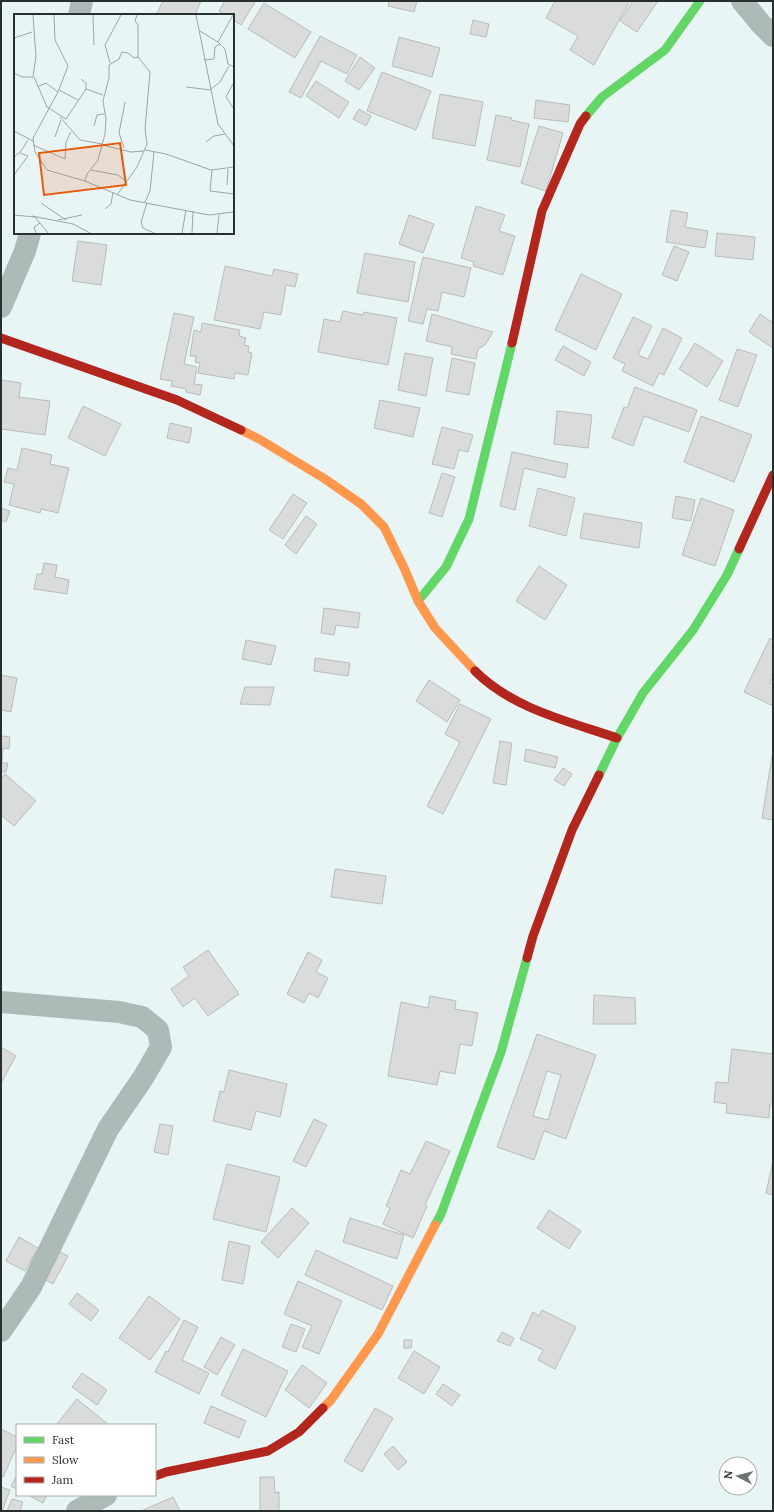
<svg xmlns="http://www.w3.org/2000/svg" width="774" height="1512" font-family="Lora,serif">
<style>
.building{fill:#dadcdb;stroke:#babcbc;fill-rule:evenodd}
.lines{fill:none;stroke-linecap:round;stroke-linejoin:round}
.street{stroke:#aebab8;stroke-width:22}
.fast{stroke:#63d668;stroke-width:9}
.slow{stroke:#ff974d;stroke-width:9}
.jam{stroke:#b3261e;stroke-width:9}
.inset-road{fill:none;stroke:#9ba6a5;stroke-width:1}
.view{fill:#e8590c;fill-opacity:0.15;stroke:#e8590c;stroke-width:2}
.inset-edge{fill:none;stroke:#27302f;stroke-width:2}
</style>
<rect width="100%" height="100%" fill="#e9f5f4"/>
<path class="building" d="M163 1H201L195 15H161L157 13Z
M225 1H253L255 2 241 25 233 20V15H224L219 11Z
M389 1H417L414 12 388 6Z
M555 1H630L594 65 570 50 578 36 546 18Z
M633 1H658L637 32 620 21Z
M264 3 311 32 295 58 248 29Z
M473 20 489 24 486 37 470 34Z
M320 36 357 55 347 74 321 61 301 98 289 92Z
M399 37 440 48 432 77 392 66Z
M360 57 375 68 359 90 345 81Z
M382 72 431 91 416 130 367 111Z
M316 81 349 102 339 118 306 96Z
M440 94 483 102 475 146 432 138Z
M536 100 570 105 568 122 534 118Z
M359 109 371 116 366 126 353 119Z
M496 115 512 118 511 120 529 124 520 167 487 160Z
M539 126 563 133 546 191 521 183Z
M476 206 505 215 499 231 515 236 503 275 473 266 474 262 461 258Z
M671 210 688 213 685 227 708 231 705 248 666 242Z
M409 215 434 224 423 253 399 244Z
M717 233 755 237 753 260 715 256Z
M78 241 107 245 101 285 72 281Z
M674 246 689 252 677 281 662 275Z
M365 253 415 262 408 302 357 293Z
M423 257 471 268 464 297 442 292 438 311 427 309 423 324 408 321Z
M225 266 272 276 274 269 298 274 295 287 286 285 281 315 264 312 260 329 214 320Z
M581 274 622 294 596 350 555 330Z
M343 311 363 315 364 312 397 318 388 365 318 352 324 319 340 322Z
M174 313 194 317 184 364 197 367 194 384 202 385 200 395 186 392V389L171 386 172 381 160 379Z
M432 314 493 332 485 345 478 349 476 359 451 354 452 347 426 341Z
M760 314 773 323V348L749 332Z
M633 317 652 326 638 355 648 359 663 328 682 338 664 375 659 373 653 386 622 371 625 364 613 358Z
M202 323 240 330 239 336 246 338 244 345 249 346 248 352 252 353 248 375 235 373 234 379 198 373 200 363 195 362 196 356H190L194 330 201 332Z
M695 343 723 361 707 387 679 369Z
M563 346 591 362 584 376 555 360Z
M737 349 757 355 738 407 719 400Z
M405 353 433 358 426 396 398 390Z
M452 358 475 363 469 395 446 391Z
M1 380 21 383 19 397 50 401 45 435 1 429Z
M635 387 697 410 689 432 644 416 633 446 612 438 624 407 627 408Z
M380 400 420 408 413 437 374 428Z
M83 406 121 424 105 456 68 438Z
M557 411 592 415 588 448 554 444Z
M701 416 752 435 734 482 684 462Z
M170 423 192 428 189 443 167 438Z
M442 427 473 435 468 452 459 450 454 469 432 464Z
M22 448 52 455 50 464 69 468 58 513 41 509 40 513 9 505 14 484 4 482 8 468 17 470Z
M512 452 568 464 565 478 524 468 515 510 500 506Z
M442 473 455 477 442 517 429 513Z
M538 488 575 498 566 536 529 526Z
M293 494 307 503 283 539 269 530Z
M676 496 695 500 691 521 672 518Z
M701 498 734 510 715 566 682 555Z
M1 508 10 511 6 522 1 520Z
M584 513 642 523 639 548 580 538Z
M306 516 317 524 296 554 285 545Z
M44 563 57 565 55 577 69 580 67 594 34 589 37 574H42Z
M539 566 567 585 545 620 516 601Z
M324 608 360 613 358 628 336 625 334 635 321 633Z
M770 638 773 640V676L770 683 773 685V706L744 692Z
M246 640 276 646 271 665 242 659Z
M315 658 350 663 348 676 314 671Z
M1 675 17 678 11 712 1 710Z
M429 680 460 700 447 722 416 701Z
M245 687H274L270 705 240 704Z
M460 704 491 719 443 814 427 806 460 742 445 734Z
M2 736 10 737 9 749 3 748 2 763H8L6 772H1V739Z
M500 741 512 743 506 785 493 783Z
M526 749 558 757 555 768 524 761Z
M773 750V820L762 818Z
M563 768 572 774 564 786 554 780Z
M5 774 36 801 14 826 1 815V779Z
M335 869 386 876 382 904 331 897Z
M208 950 239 994 208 1016 195 998 183 1007 171 989 189 976 183 967Z
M308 952 322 960 316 972 328 978 318 998 309 993 304 1003 287 994Z
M594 995 635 998 636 1024H593Z
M430 996 456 1001 455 1009 478 1013 472 1046 460 1044 455 1074 440 1071 437 1085 388 1076 401 1002 428 1008Z
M537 1034 596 1055 566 1139 544 1131 534 1160 497 1147ZM547 1071 561 1075 548 1120 533 1116Z
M1 1047 16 1056 1 1083Z
M732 1049 773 1054V1104H770L769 1118 726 1113 727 1104 714 1102 716 1082 728 1083Z
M229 1070 287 1084 280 1117 256 1111 251 1130 213 1121 220 1091 224 1092Z
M314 1119 327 1125 306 1167 293 1161Z
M160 1124 173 1126 168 1155 154 1152Z
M426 1141 450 1151 425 1205 427 1206 413 1238 383 1224 390 1208 386 1206 401 1170 410 1174Z
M773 1161V1195L766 1193Z
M227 1164 280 1177 266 1232 213 1219Z
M292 1208 309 1223 278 1258 261 1242Z
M549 1210 581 1231 569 1249 537 1228Z
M350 1218 404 1235 397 1259 343 1242Z
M19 1237 38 1248 25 1271 6 1261Z
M229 1241 250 1246 243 1284 222 1280Z
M56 1250 68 1256 53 1284 41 1277Z
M316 1250 393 1286 382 1310 305 1275Z
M298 1281 342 1301 319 1354 302 1347 312 1326 284 1314Z
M77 1293 99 1310 91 1321 69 1304Z
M149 1296 180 1319 150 1360 119 1338Z
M542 1310 576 1327 555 1369 538 1360 543 1350 520 1339 533 1312 539 1316Z
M184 1320 198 1327 182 1360 209 1373 199 1394 155 1372 166 1351 168 1352Z
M291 1324 305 1329 296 1352 282 1347Z
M502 1332 514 1338 510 1346 497 1341Z
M221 1337 235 1345 217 1375 204 1367Z
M404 1340H412L411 1348H404Z
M243 1349 288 1371 266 1417 221 1395Z
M414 1351 440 1367 424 1394 398 1378Z
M302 1365 327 1383 309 1408 285 1390Z
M82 1373 107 1390 97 1405 72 1387Z
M443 1384 460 1395 452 1406 436 1394Z
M77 1399 109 1425H56Z
M211 1406 246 1421 239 1438 204 1423Z
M375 1408 393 1418 362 1472 344 1461Z
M1 1429 17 1437V1446L3 1477 1 1476Z
M393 1446 407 1462 398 1470 384 1454Z
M17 1475V1489L11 1486Z
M260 1477H274L275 1493 279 1492V1511H260Z
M1 1487 10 1490 2 1511H1Z
M28 1495H47L43 1503Z
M173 1497 180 1511H141Z
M12 1499 23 1502 20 1511H7Z"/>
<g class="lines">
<path class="street" d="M742 1 761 24 773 36
M79 15 82 1
M1 307 25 251 30 233
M1 1002 119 1012 142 1017 158 1030 161 1047 143 1078 108 1129 31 1287 1 1331
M77 1511 106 1495"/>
<path class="fast" d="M586 116 602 97 665 50 700 1
M418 601 446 567 469 519 512 343
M599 775 617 738 643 693 693 630 727 575 739 549
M435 1225 441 1214 501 1052 527 958"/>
<path class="slow" d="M241 430 259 439 325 479 361 504 384 527 405 570 418 601 435 628 475 671
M323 1408 331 1400 378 1334 435 1225"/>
<path class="jam" d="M1 338 177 400 241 430
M512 343 542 211 580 124 586 116
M739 549 773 475
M475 671C513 709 568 721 617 738
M527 958 533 936 572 830 599 775
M155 1476 166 1472 268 1451 299 1432 323 1408"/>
</g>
<g transform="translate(14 14)">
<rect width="220" height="220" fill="#e9f5f4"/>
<path class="inset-road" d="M19 1 22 43 19 62M79 1 80 31M182 1 204 110 220 132M186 17 204 28 219 1M0 24 18 18M204 28 211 35 214 50 220 53M190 46 200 45 201 33 206 30M96 49 91 31 107 1M0 59 8 63H20L33 93 52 105 72 75V69L67 65M219 70 212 83 220 95M25 72 32 69 44 78 54 52 41 26 40 1M172 73 197 76M72 75 89 81M197 75 206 68 215 52M45 76 64 86M44 78 19 124 21 138 33 156 71 167 116 186 195 201 220 198M46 103 66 126 88 130M80 112 83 101 90 100M0 117 19 127M41 123 47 106M192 128 200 122 211 120M19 131 51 145 52 128 57 118M88 131 117 138 130 137M110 134 105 119 111 88M131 136 152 140 197 156 220 153M0 143 7 137 14 126M77 156 104 161 113 168M198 156 196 177 220 180M0 161 14 142 6 139M71 167 73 160 84 146 91 120 92 105 89 87 95 64V51L105 45 108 38 114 39 120 44 124 43M213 171 214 155M103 181 123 153 133 130 131 115 136 58 124 43V11L121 7 123 1M131 188 136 177 140 138M27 189 52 206M133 189 127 208 129 214 140 219M91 195 97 190 99 178M0 201 21 203 34 219M18 202 59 210 76 219M44 206 68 201M22 219 20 213 26 209M168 219 172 196M178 219 179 197M203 219 205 201"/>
<path class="view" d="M106 129 112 171 30 181 25 139Z"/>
<rect width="220" height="220" class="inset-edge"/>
</g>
<rect width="774" height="1512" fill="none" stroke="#27302f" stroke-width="4"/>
<rect x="16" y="1424" width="140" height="72" fill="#ffffff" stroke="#a9acac"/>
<rect x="24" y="1437" width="20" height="6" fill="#63d668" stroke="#a9acac"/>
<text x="52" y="1444" font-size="12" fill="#27302f">Fast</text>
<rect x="24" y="1457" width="20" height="6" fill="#ff974d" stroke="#a9acac"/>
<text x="52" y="1464" font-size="12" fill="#27302f">Slow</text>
<rect x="24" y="1477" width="20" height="6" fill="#b3261e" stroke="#a9acac"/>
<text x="52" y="1484" font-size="12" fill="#27302f">Jam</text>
<g transform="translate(738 1476) rotate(277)"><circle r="19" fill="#ffffff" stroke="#a9acac"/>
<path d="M0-3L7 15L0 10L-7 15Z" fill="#6b7574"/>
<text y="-6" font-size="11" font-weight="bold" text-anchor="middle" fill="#27302f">N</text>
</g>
</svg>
